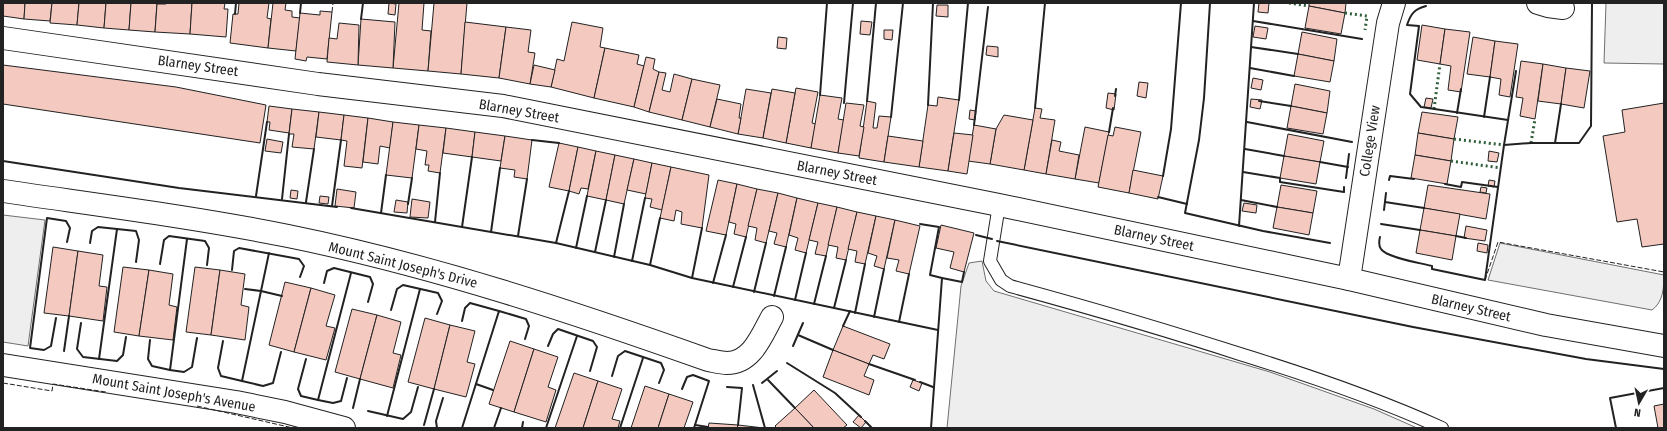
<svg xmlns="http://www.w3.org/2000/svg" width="1667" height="431" font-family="'Fira Sans Condensed',sans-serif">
<rect width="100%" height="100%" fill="#fff"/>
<g fill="#eee" stroke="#6f6f6f">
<path d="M1606,3H1664V64L1604,63Z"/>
<path d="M3,215L45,220L28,346L3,342Z"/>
<path d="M1500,243L1664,275C1664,288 1663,302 1652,310L1488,280Z"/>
<path d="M982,261L986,281L994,291L1270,372L1374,409L1417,428H947L961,286L969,263Z"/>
</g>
<g fill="#f3c9c0" stroke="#222">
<path d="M3,3H25L24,19L3,16Z"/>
<path d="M25,3H52L50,21L24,19Z"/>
<path d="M52,3H79L77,25L50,23Z"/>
<path d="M79,3H106L104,28L77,25Z"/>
<path d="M106,3H131L129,30L104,28Z"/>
<path d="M131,3H157L155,32L129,30Z"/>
<path d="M166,3H192L190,34L155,32L157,4H166Z"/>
<path d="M192,3H225L224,9H228L226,37L190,34Z"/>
<path d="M239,3H269L267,18L271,19L268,48L230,43L233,14H238Z"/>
<path d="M273,3H286L285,10L292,11V17L300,18L296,51L268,48Z"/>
<path d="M389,3L396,4L395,15L388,14Z"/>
<path d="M399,3H424L422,30L431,31L428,71L393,68Z"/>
<path d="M434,3H467L461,74L428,71Z"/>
<path d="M1259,3H1269L1268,13L1258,12Z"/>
<path d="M1309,3H1346L1345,13L1309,6Z"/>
<path d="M937,5H948V17L936,16Z"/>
<path d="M1309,6L1345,13L1341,34L1305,28Z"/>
<path d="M320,11L332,12L327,59L307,57L306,61L295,59L300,13L320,15Z"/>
<path d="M361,19L395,22L393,68L358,65Z"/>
<path d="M861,21L872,22L870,35L860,34Z"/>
<path d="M465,22L506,27L499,78L461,74Z"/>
<path d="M572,22L603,28L600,47L605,48L594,98L551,87L557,59L564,61Z"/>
<path d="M339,23L359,25L358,65L327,62L329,38L337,39Z"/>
<path d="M1422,25L1445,29L1440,64L1417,60Z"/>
<path d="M1255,26L1268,28L1266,39L1253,37Z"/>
<path d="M506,27L531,30L528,52L535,53L530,84L499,78Z"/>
<path d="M1445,29L1470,32L1461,92L1448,90L1451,66L1440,64Z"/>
<path d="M884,30H893L892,40L884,39Z"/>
<path d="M1302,32L1337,39L1334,61L1298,54Z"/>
<path d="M778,37L787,38L786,49L777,48Z"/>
<path d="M1473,37L1495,41L1490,77L1467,74Z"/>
<path d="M1495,41L1518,44L1510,97L1499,95L1501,79L1490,77Z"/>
<path d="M987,46L998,47V57L986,55Z"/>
<path d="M605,48L639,55L637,64L644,66L634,107L594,98Z"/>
<path d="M1298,54L1334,61L1330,82L1294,76Z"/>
<path d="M646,57L655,59L653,69L659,72L649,112L634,107Z"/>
<path d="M1521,61L1543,64L1535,119L1520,116L1523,98L1516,97Z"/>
<path d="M1543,64L1566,68L1561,104L1538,101Z"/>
<path d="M3,65L176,87L266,105L260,143L3,104Z"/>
<path d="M534,65L555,70L551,87L530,84Z"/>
<path d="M1566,68L1590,71L1584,108L1561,104Z"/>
<path d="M659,72L666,73L662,90L670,92L674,74L692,79L682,120L649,112Z"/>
<path d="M1253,78L1263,80L1261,90L1251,88Z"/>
<path d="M692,79L720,85L710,127L682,120Z"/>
<path d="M1139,82L1148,83L1146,98L1137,96Z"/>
<path d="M1295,84L1330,91L1327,113L1291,106Z"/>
<path d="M796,88L818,92L812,123L816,124L811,148L786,143Z"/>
<path d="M746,89L771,93L763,138L738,134Z"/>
<path d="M772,89L795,93L786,143L763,138Z"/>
<path d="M1108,93L1116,94L1114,110L1106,108Z"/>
<path d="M820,95L842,98L838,119L844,120L838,153L811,148Z"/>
<path d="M938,97L959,100L948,171L919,167L928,105L937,106Z"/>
<path d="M1426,98L1433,99L1431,108L1424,107Z"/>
<path d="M717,99L741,104L739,118H741L738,134L710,127Z"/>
<path d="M1251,99L1262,100L1260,109L1250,107Z"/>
<path d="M867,101L876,103L873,128H877L879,116L891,117L884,162L859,158Z"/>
<path d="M846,103L864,105L860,126L864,127L859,156L838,153Z"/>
<path d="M1664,103V244L1642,247L1637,219L1617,222L1603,136L1625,132L1622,110Z"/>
<path d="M269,106L292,109L289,133L269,130L270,122H267Z"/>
<path d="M1291,106L1327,113L1323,134L1287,128Z"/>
<path d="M1035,108L1042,109L1040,118L1055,120L1046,174L1024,170Z"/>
<path d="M292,109L319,112L314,149L292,147L294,134H289Z"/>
<path d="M970,110L976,111L975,120L969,119Z"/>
<path d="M319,112L344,115L341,140L316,137Z"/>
<path d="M1422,112L1458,117L1454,139L1418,133Z"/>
<path d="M344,115L368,118L362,168L344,166L347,141L341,140Z"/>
<path d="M1004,115L1033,120L1024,170L990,164L996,129Z"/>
<path d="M368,118L393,122L390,148L380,146L378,164L363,162Z"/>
<path d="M393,122L419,125L412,178L386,175Z"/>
<path d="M419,125L446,128L440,173L428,171L429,165H425L427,151L416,149Z"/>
<path d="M974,125L996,129L990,164L968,161Z"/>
<path d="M1085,127L1109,132L1099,183L1075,179Z"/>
<path d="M1115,127L1141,132L1129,193L1098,187L1108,135L1113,136Z"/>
<path d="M446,128L475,132L472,157L443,153Z"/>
<path d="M475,132L505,136L501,161L472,157Z"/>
<path d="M954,133L973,135L967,174L948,171Z"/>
<path d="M1418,133L1454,139L1451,161L1415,155Z"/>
<path d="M1288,134L1324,141L1320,162L1284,156Z"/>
<path d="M505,136L532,140L527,179L514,177L515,170L500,168Z"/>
<path d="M888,136L923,141L919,167L884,162Z"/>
<path d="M267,139L283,142L281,153L265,151Z"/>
<path d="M1052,140L1061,142L1059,151L1079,155L1075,179L1046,174Z"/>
<path d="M559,143L578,147L569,191L549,187Z"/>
<path d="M578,147L596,151L588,189L581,188L579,194L569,191Z"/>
<path d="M596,151L615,155L606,200L587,196Z"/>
<path d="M1489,151L1499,153L1497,162L1488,161Z"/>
<path d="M615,155L634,159L624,204L606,200Z"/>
<path d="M1415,155L1451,161L1447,184L1411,178Z"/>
<path d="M1284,156L1320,162L1316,184L1280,178Z"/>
<path d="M634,159L652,163L646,194L627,190Z"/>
<path d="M652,163L671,167L662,210L650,207L652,199L645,198Z"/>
<path d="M671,167L709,175L702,228L681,224L682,212L676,210L674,221L660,218Z"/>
<path d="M1133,170L1163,176L1158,199L1129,193Z"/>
<path d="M718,180L737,184L726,235L706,231Z"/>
<path d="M1489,180L1495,181L1494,187L1488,186Z"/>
<path d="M737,184L757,189L746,237L734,234L736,224L729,222Z"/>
<path d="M1281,185L1317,191L1313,213L1277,207Z"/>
<path d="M1428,185L1490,194L1486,219L1424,208Z"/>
<path d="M1481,187L1487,188L1486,193L1480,192Z"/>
<path d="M337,189L356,192L354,208L335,206Z"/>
<path d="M757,189L778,193L766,243L755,240L757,228L748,226Z"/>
<path d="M291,190L298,191L297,199L290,198Z"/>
<path d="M778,193L797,198L786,247L774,244L777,233L769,231Z"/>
<path d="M320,196L329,197L328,204L319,203Z"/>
<path d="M797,198L818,203L806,253L795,250L798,238L789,235Z"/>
<path d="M412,199L430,202L428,218L410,217Z"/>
<path d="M396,200L408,202L407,213L394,212Z"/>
<path d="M818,203L837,207L826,256L815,254L818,242L809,240Z"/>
<path d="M1244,203L1257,205L1256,213L1242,211Z"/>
<path d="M837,207L857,212L846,260L836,258L838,247L828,245Z"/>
<path d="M1277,207L1313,213L1309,235L1273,228Z"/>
<path d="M1424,208L1460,214L1456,236L1420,230Z"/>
<path d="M857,212L876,216L865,264L855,262L857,251L848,249Z"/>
<path d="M876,216L895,220L884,269L874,266L877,256L868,253Z"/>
<path d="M895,220L920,226L909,274L896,271L899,260L887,258Z"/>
<path d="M941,225L974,233L964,272L950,268L954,252L936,248Z"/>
<path d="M1466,226L1487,230L1485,241L1464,238Z"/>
<path d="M1420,230L1456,236L1452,260L1416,253Z"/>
<path d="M1478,243L1488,245L1487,253L1477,251Z"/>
<path d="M53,247L78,251L69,316L44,313Z"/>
<path d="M78,251L103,255L99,286L107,287L103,321L69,316Z"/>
<path d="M123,267L149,270L139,336L114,332Z"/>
<path d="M195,267L220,270L211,335L186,332Z"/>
<path d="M149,270L173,274L169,305L177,307L173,340L139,336Z"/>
<path d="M220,270L245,274L241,305L249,307L245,340L211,335Z"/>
<path d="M285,282L311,288L294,352L269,345Z"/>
<path d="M311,288L335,295L326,326L335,328L326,360L294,352Z"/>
<path d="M352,309L377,315L360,379L335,372Z"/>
<path d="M377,315L401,322L393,353L401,355L393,388L360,379Z"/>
<path d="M425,318L450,325L434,389L408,382Z"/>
<path d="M450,325L475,331L467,362L475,364L466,397L434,389Z"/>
<path d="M843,326L890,344L884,359L873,355L869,364L833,350Z"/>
<path d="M510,341L534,349L514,412L489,404Z"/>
<path d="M534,349L558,357L548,387L556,390L546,422L514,412Z"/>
<path d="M833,350L869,364L864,376L874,380L869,395L823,377Z"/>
<path d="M574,373L598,381L583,428H555Z"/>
<path d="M913,380L922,383L919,391L910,387Z"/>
<path d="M598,381L622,389L612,419L620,421L618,428H583Z"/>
<path d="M645,386L669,394L658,428H631Z"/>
<path d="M814,390L847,425L843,428H814L795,408Z"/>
<path d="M669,394L693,402L684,428H658Z"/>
<path d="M1664,404V428H1658L1654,406Z"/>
<path d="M795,408L814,428H777L775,426Z"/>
<path d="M859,415L866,422L861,428L853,422Z"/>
<path d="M709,423L738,425L737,428H708Z"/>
<path d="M738,425L764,428H737Z"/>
</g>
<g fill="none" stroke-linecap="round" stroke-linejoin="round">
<defs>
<path id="service" d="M999,205L990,261L1001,280L1010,286C1087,307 1163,329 1240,354C1308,375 1376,398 1442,428"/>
<g id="minor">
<path d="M1538,3L1548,6L1563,8"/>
<path d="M3,38L318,84L503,106L999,205L1349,279L1546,325L1664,346"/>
<path d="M3,191C98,205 194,217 288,236C431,265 570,311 708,360C714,361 721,363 727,363C752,363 762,335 772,317"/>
<path d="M1349,279L1388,23L1394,3"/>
<path d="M3,365L236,402L285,412L344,428"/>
</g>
</defs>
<use href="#service" stroke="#222" stroke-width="14"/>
<use href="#minor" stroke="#222" stroke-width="24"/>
<use href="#service" stroke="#fff" stroke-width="12"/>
<use href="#minor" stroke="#fff" stroke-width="22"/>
<g stroke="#2f5e38" stroke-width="3" stroke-dasharray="2 3" stroke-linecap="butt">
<path d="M1289,3L1309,6"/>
<path d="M1345,13L1367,16L1365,30"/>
<path d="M1434,109L1440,64"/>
<path d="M1454,139L1504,145"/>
<path d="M1531,143L1535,119"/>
<path d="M1451,161L1501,168"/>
</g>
<g stroke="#222" stroke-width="1" stroke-dasharray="5 2" stroke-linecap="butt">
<path d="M332,12L333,3"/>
<path d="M1485,280L1498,242L1664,272"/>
<path d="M3,383L52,391L53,384L106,392"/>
<path d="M197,406L293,428"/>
</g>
<g stroke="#222" stroke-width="2">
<path d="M1210,3L1204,98L1199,140L1185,213L1263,231L1330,243"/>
<path d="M1426,6C1415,9 1411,13 1407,25L1419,26L1410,94L1421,107L1508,120"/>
<path d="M300,13L301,3"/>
<path d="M235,14L236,3"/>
<path d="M361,19L363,3"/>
<path d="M1253,21L1362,39"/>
<path d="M1251,47L1298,54"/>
<path d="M1250,68L1294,76"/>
<path d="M820,95L827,3"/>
<path d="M1115,96L1116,89"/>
<path d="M959,100L968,3"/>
<path d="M867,101L876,3"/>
<path d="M1259,101L1291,106"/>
<path d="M844,103L853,3"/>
<path d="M928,105L933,3"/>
<path d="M1035,108L1045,3"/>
<path d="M1457,113L1461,89"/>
<path d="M891,117L903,3"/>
<path d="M1484,117L1490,77"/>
<path d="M1247,122L1352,142"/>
<path d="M974,125L988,7"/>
<path d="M1109,132L1113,108"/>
<path d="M532,140L559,143"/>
<path d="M1555,143L1561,104"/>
<path d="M1504,145L1516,71"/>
<path d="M1245,149L1284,156"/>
<path d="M3,161L179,188L337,207"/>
<path d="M1320,162L1348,167"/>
<path d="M1243,172L1280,178V182L1344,192V187"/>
<path d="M1163,176L1171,129L1181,3"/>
<path d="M1346,178L1349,154"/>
<path d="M1389,180L1390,176L1414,179"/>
<path d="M1445,184L1461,187L1462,182L1498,187"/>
<path d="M256,196L267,122"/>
<path d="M1158,197L1187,204"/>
<path d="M282,199L289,134"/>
<path d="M1241,200L1277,207"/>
<path d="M306,202L314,149"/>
<path d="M1385,202L1424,208"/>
<path d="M408,204L412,178"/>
<path d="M332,206L341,140"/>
<path d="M351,208L556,243L650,265L692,278L938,330"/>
<path d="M1384,210L1386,193"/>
<path d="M381,213L386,175"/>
<path d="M435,222L440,173"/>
<path d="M920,224L939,227L930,275L942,278L931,428"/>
<path d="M1381,224L1420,230"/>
<path d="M1239,226L1254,3"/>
<path d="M462,227L472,157"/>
<path d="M491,232L500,168"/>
<path d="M976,235L992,239"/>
<path d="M518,236L527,179"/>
<path d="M1456,236L1466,238"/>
<path d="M1380,237C1379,241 1378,245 1381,249C1387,258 1421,263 1432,266V269L1485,280L1504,145L1531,143H1579L1591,126L1592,3"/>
<path d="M187,239L170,370L184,372L192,367L197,338"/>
<path d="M997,241L1413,327L1586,359L1664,369"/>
<path d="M90,243L92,231L98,227L136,231L139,240L136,262"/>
<path d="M556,243L569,191"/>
<path d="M576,248L587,196"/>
<path d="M595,252L606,200"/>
<path d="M269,253L242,381L263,386L273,383L281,352"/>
<path d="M614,257L624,204"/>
<path d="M632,261L645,198"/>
<path d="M160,264L164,240L169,236L205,241L209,248L207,265"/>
<path d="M650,265L660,218"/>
<path d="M232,270L234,251L239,248L299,259L304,266L300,277"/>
<path d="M692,278L702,228"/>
<path d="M942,278L962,282L964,272"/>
<path d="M324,283L327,271L334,268L370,277L373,284L368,302"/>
<path d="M713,283L726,235"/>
<path d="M733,287L746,237"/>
<path d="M245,289L261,291L282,296"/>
<path d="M754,292L766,243"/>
<path d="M774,296L786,247"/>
<path d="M795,300L806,253"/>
<path d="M814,304L826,256"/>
<path d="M834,308L846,260"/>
<path d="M391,310L397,289L403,285L438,293L442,301L437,314"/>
<path d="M855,313L865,264"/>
<path d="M874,317L884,269"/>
<path d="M56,318L51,346L44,350L30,348L47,218L66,221L70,228L67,242"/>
<path d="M462,321L465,308L470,303L499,311"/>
<path d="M899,322L909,274"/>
<path d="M81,323L77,349L83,357L117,361L123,355L126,337"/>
<path d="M843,326L850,311"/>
<path d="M798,335L833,350"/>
<path d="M150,340L148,359L152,366L170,370"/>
<path d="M223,341L218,368L221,376L242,381"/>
<path d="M548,346L553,334L558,329L593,341L597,347L590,371"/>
<path d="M793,346L803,323"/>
<path d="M64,351L69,316"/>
<path d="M99,359L117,229"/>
<path d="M306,359L298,389L301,396L318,400"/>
<path d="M787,363L835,393L861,417"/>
<path d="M869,364L915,380"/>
<path d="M612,376L618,356L625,351L661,363L664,370L659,383"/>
<path d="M347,378L341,401L333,403L318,400L351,273"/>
<path d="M768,380L795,408"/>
<path d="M920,382L933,387"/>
<path d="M762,383L777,371"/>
<path d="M476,384L493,390"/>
<path d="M753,385L765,428"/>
<path d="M727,387L742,388L738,425"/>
<path d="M682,389L687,377L693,375L709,381L694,428"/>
<path d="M353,408L360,379"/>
<path d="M368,411L403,419L411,412L418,387"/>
<path d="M387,416L420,289"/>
<path d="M865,421L872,428"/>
<path d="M424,425L434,389"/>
<path d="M695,425L708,427"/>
<path d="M437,428L436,421L443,398"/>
<path d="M462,428L499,311L526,319L529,326L525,339"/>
<path d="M494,428L501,408"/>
<path d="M522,428L523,422"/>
<path d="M546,428L577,336"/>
<path d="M620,428L643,358"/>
<path d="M1616,428L1610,398L1664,388"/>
</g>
</g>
<g text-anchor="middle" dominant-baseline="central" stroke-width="3" stroke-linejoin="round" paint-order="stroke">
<g font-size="14" fill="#222" stroke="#fff">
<text transform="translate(198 66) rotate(8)">Blarney Street</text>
<text transform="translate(519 111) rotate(10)">Blarney Street</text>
<text transform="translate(1370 141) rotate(-81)">College View</text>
<text transform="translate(837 173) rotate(11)">Blarney Street</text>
<text transform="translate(1154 238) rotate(12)">Blarney Street</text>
<text transform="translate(403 265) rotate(14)">Mount Saint Joseph's Drive</text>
<text transform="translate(1471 308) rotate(13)">Blarney Street</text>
<text transform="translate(174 393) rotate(10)">Mount Saint Joseph's Avenue</text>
</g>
</g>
<rect width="1667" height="431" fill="none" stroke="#222222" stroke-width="8"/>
<g transform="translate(1639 403) rotate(189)" stroke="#ffffff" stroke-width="3" paint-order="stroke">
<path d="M0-3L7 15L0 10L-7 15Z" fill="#222222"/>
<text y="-6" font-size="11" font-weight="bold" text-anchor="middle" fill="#222222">N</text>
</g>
</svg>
